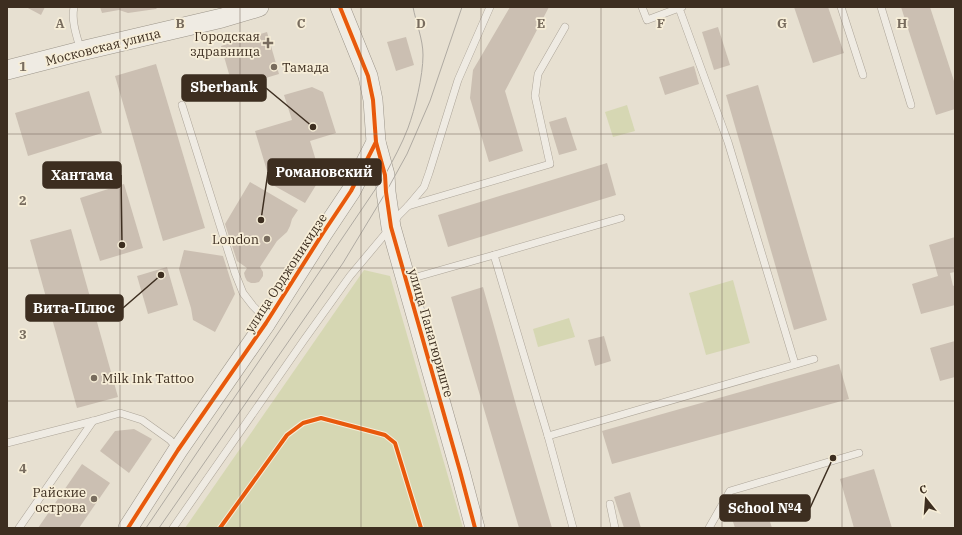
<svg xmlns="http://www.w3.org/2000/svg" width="962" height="535" font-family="'IBM Plex Serif',serif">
<rect width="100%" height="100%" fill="#e7e0d1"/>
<g fill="#d6d7b3">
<path d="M627,105L635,131L613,137L605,112Z"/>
<path d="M364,270L390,276L463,528H185Z"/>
<path d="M733,280L750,343L706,355L689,293Z"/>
<path d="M569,318L575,337L538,347L533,329Z"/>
</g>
<g fill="#cbbfb2">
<path d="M26,7H45L41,15Z"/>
<path d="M100,7H158L156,9L128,13L119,10L102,13Z"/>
<path d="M510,7H549L505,91L523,151L489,162L470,98L473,70Z"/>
<path d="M794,7H828L844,53L813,63Z"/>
<path d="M901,7H930L955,84V109L936,115Z"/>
<path d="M718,27L730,65L714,70L702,32Z"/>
<path d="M267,32L279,74L233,88L221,46Z"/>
<path d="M406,37L414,65L396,71L387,42Z"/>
<path d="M156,64L205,228L163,241L115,76Z"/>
<path d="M694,66L699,84L665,95L659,77Z"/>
<path d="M758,85L827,320L794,330L726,95Z"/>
<path d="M312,87L323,92L336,133L310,141L321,177L305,203L271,184L255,131L292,120L284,95Z"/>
<path d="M89,91L102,133L28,156L15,113Z"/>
<path d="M566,117L577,150L559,155L549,122Z"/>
<path d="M607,163L616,195L448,247L438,215Z"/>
<path d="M250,182L298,210L292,219L290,226L287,232L277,241L260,267L263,272V276L259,282L255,283H251L247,281L245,277L244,273L247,268L237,261L225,224Z"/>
<path d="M124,184L143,248L100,261L80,198Z"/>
<path d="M71,229L118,397L77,408L30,240Z"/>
<path d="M955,237V272L950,273L953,286L955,285V305L921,314L912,284L938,276L929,245Z"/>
<path d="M184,250L223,256L235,294L215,332L193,320L191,308L179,269Z"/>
<path d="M167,267L178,305L148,314L137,276Z"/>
<path d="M483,287L518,412L552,528H519L451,297Z"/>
<path d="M604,336L611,361L595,366L588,340Z"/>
<path d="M955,341V377L940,381L930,348Z"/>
<path d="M839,364L849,399L612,464L602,431Z"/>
<path d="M134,429L152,439L129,473L100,451L115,431Z"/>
<path d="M82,464L110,483L79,528H38Z"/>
<path d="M874,469L892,528H854L840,479Z"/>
<path d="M630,492L641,528H624L614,497Z"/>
<path d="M762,496L772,528H735L728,506Z"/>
</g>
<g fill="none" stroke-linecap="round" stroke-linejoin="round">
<defs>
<g id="lane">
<path d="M74,7C71,21 77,37 81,51"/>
<path d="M642,7L647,20L679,8"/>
<path d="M682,7L679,8L728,142L795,364"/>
<path d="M841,7L863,75"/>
<path d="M881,7L911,105"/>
<path d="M182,105L235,273L243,293L253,306L259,312L265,321"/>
<path d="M408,206L424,187L429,173L458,80L490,7"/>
<path d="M494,255L548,436L573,528"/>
<path d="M406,280L494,255L621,218"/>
<path d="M548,436L814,359"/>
<path d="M7,443L93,421L120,413L142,420L170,440L177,448"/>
<path d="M610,504L615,528"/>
<path d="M19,528L93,421"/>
<path d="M173,528L304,340L350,276L391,227L398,216L408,206L550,164L535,96L538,74L565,27"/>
<path d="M709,528L730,491L859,453"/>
</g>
<g id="secondary">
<path d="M7,70L81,51L222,18L259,7"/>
<path d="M376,142L385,175L386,192L391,227L460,471L475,528"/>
<path d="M128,528L178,450L266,323L323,233L351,191L376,142L373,100L368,76L340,7"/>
</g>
</defs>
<use href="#lane" stroke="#ada599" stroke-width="8"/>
<use href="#secondary" stroke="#9c958a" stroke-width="20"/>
<use href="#lane" stroke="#efebe3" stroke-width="7"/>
<use href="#secondary" stroke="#efebe3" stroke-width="19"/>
<g stroke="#afaaa2" stroke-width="1">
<path d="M146,528L385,175C393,160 402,144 408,128C415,109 423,76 423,55C423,39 416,23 413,7"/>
<path d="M159,528L343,263L386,192L407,154L430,101L462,7"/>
</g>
<defs>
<g id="cycleway">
<path d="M376,142L385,175L386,192L391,227L460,471L475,528"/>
<path d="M128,528L178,450L266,323L323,233L351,191L376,142L373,100L368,76L340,7"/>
<path d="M220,528L287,435L303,423L321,418L385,435L395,443L421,528"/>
</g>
</defs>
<use href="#cycleway" stroke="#f7eed8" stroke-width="6"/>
<use href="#cycleway" stroke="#e8590c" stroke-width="4"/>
</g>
<path fill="none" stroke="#786c5e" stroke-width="1" stroke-opacity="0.55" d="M120,7V528M240,7V528M361,7V528M481,7V528M601,7V528M722,7V528M842,7V528M7,134H955M7,268H955M7,401H955"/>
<g fill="#786c5e" stroke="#f7eed8" stroke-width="1.5">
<path d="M266 37h4v4h4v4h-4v4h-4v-4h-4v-4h4z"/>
<circle cx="274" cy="67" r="4"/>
<circle cx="267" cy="239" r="4"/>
<circle cx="94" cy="378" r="4"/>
<circle cx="94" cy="499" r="4"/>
</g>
<g text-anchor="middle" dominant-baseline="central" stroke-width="3.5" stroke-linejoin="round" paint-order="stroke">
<g font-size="13" fill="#3d2e20" stroke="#f7eed8" text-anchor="end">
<text x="260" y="36">Городская<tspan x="260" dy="15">здравница</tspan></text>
<text x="282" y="67" text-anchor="start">Тамада</text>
<text x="259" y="239">London</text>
<text x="102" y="378" text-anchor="start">Milk Ink Tattoo</text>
<text x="86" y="492">Райские<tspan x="86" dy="15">острова</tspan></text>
</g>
<g font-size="13" fill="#3d2e20" stroke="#f7eed8">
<text transform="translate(103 47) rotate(-14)">Московская улица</text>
<text transform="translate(286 273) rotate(-57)">улица Орджоникидзе</text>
<text transform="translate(431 333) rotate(74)">улица Панагюриште</text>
</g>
</g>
<g font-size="13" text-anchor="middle" font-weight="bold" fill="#786c5e" stroke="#f7eed8" stroke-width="3.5" stroke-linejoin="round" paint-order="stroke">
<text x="60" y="28">A</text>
<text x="180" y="28">B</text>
<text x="301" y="28">C</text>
<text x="421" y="28">D</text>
<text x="541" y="28">E</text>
<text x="661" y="28">F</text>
<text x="782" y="28">G</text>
<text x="902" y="28">H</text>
<text x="23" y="71">1</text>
<text x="23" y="205">2</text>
<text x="23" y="339">3</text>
<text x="23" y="473">4</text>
</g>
<path fill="none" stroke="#3d2e20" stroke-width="1.5" d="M313 127L266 88M261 220L268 172M122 245L121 175M161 275L123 308M833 458L810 508"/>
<g fill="#3d2e20" stroke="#f7eed8" stroke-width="1.5">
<circle cx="313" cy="127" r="4"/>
<circle cx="261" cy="220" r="4"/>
<circle cx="122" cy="245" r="4"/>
<circle cx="161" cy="275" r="4"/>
<circle cx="833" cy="458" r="4"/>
</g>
<g fill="#3d2e20" stroke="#3d2e20" stroke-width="1.5">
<rect x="182" y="75" width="84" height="26" rx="4"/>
<rect x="268" y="159" width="113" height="26" rx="4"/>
<rect x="43" y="162" width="78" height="26" rx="4"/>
<rect x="26" y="295" width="97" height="26" rx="4"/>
<rect x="720" y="495" width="90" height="26" rx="4"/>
</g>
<g font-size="14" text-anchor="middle" font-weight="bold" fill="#fff">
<text x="224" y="92">Sberbank</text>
<text x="324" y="177">Романовский</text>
<text x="82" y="180">Хантама</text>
<text x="74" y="313">Вита-Плюс</text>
<text x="765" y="513">School №4</text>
</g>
<rect width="962" height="535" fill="none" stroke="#3d2e20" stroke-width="16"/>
<g transform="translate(926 499) rotate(343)" stroke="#f7eed8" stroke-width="3" paint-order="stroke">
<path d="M0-3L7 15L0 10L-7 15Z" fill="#3d2e20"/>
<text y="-6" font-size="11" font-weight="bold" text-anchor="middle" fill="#3d2e20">С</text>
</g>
</svg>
